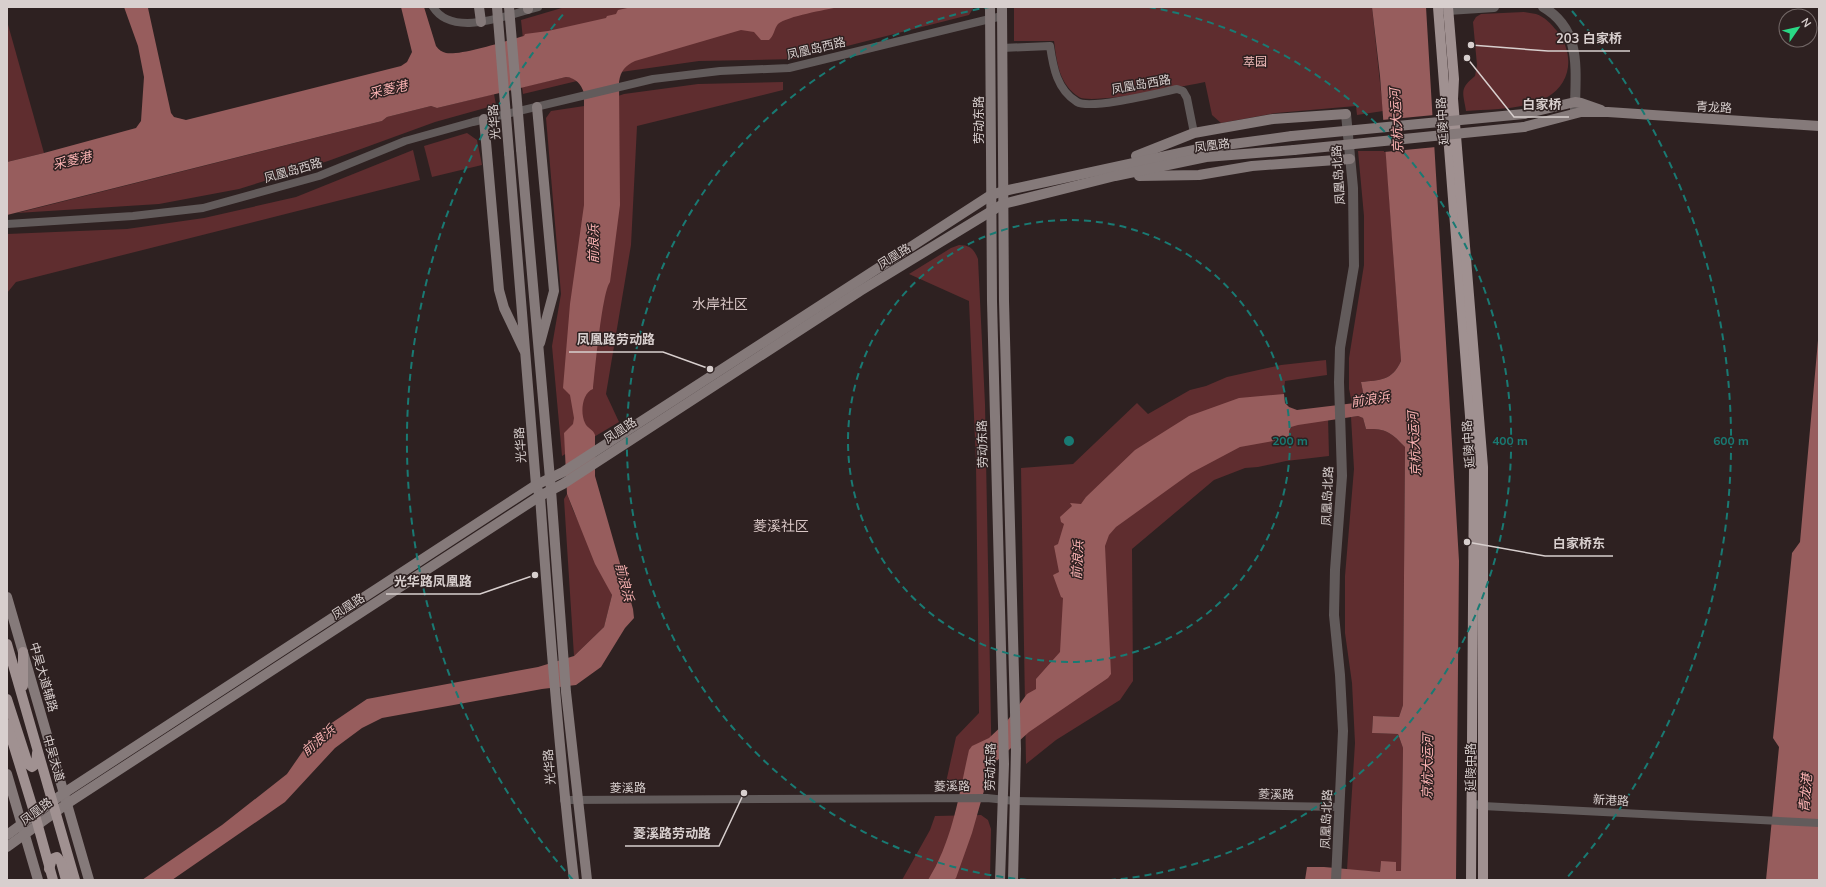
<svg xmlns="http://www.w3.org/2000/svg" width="1826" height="887" font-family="Mulish,'Noto Sans SC',sans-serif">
<rect width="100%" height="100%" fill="#2e2121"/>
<g fill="#5f2d2f">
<path d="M565,7H684L524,49L521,20Z"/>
<path d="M812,7H974L969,15L796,59L699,61L621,72L617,61Z"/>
<path d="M1014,7H1372L1383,111L1357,115L1356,106L1276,113L1221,123L1212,115L1205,82C1185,86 1091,105 1079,97C1059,84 1057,63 1054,41H1014Z"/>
<path d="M1524,12C1528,13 1532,13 1536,14C1545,17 1551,24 1557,31C1574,53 1573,83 1546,98C1522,110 1492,109 1466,111C1463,92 1459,89 1475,76L1477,65L1473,22L1476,17L1481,14Z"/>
<path d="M7,21L44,153L7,162Z"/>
<path d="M566,77L572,78L577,81L523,94L522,87Z"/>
<path d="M783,82V90L637,126L631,245L606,394L619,422L562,456L552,346L561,294L546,118L551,111L591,105L624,94L698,84Z"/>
<path d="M494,94L496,105L435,122L328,161L239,189L159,204L17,213L382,121L387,117L431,106L437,108Z"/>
<path d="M467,133L477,140L482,165L432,177L424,146Z"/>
<path d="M413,150L420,180L16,282L7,293V234L127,229L204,218L296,197Z"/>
<path d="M1358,151H1386L1401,361C1392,381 1380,380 1361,382L1363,392L1361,399L1352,403L1349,389V358L1364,265V216Z"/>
<path d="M959,245C970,245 974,249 978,259L985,404L992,779L990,784L982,788L945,787L956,737L979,713L976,462L969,301L909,274L951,248Z"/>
<path d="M1326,360L1327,375L1285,381L1282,410L1328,417L1329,456L1286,461L1258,467L1245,468L1214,480L1132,549L1133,681L1120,700L1056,740L1026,764L1021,468L1073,464L1137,403L1148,414L1190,390L1206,386L1227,377L1281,365Z"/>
<path d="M1358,416L1363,418L1366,429C1386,428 1392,433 1405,447L1403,705L1399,717L1373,716L1372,733L1398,734L1403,748L1401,872H1396L1381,861L1380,872L1347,870L1355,743L1352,683L1345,633V576L1354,469L1351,417Z"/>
<path d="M567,494L573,510L612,595L604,627L574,656L564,499Z"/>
<path d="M981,815L988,820L991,829L990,880H902L930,830L935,816Z"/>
</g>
<g fill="#975d5d">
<path d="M124,7L148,8L171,113L174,117L186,120L401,66L407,62L412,52L401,7H424L436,46C439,50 442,52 446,53C460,56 508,40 524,36L525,34L548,31L606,18L607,16L616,14L618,10L632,7H839C825,10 788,16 778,24C774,29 774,36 769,40H761L754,32L741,30L635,61C625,66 621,70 619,82L620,205L610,282C602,292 595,371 593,389C582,393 580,413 585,423C587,428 593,429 595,435V476L633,609L634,618L625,628L601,667L576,685L542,689L382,718L362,728L335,748L285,802L172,880H142L222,825L287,774L314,735L367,699L538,667L574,656L604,627L612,595L595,564L567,494L564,433L573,424L574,418L570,395L563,388L570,304L584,205V93C581,84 576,78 566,77L437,108L431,106L387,117L382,121L7,215V162L44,153L136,128L141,121L144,77L138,46Z"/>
<path d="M1372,7H1426L1459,561L1456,880H1305L1307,867H1324L1380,872L1381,861L1396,862V871H1401L1403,748L1398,734L1372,733L1373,716L1399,717L1403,705L1405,447C1392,433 1386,428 1366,429L1363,418L1358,416L1298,425L1291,427L1289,431L1290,438L1240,447L1191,473L1116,527L1109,535L1105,546L1111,674L1108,678L1029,732L991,766L972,833L956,878L954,880H928C953,840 959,794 969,750L972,746L989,738L1007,721L1027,694L1036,689V679L1060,652L1063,598L1061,597L1053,575L1059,572L1054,546L1058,544L1064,524L1061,522L1060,517L1072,506L1070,503L1081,504L1086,497L1135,450L1189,416L1239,398L1284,394L1285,403L1289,407L1297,410L1355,403L1361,399L1363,392L1361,382C1380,380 1392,381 1401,361L1380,76Z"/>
<path d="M1819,329V880H1766L1779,747L1773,738L1792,553L1800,542Z"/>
</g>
<path fill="#2e2121" d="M1434,115L1436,147L1384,152L1382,120Z"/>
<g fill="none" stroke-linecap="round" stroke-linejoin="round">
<g stroke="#625b5b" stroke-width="8">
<path d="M433,7C453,39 510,14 538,7"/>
<path d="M1002,48L1050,46C1053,67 1057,90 1077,102C1091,110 1158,93 1177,89L1183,91L1187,98L1194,133"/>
<path d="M7,224L133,216L203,208L319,176L405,141L473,122L653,79L720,71L789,68L1002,16"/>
<path d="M564,800L987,798L1015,801L1340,807"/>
<path d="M1471,803L1483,806L1819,823"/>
</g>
<g stroke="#625b5b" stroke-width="10">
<path d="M1543,7C1583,30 1575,72 1575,111"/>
<path d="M1440,9L1448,10L1494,7"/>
<path d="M1336,880L1343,731L1340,675L1334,615L1335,570L1342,476L1339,382L1340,348L1354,266L1353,188L1346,114"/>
</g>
<g stroke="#857a7a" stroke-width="10">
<path d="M479,7L481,22"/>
<path d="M528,7V9"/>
<path d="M990,7L992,301L1004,764L1000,880"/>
<path d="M1002,7L1004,301L1016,749L1013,880"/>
<path d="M537,107L554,291L540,343"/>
<path d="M1524,114L1575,102L1581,103L1601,110"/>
<path d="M484,119L499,290L504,308L524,350"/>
<path d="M1524,127L1581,112H1608L1819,126"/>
<path d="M521,149L551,490L566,692L587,880"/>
<path d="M509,153L536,485L540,496C549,624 559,752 574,880"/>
<path d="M1136,156L1194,133L1273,119L1346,114"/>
<path d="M1139,176L1199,175L1252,166L1350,159"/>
<path d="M7,597L89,880"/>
<path d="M7,774L38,880"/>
<path d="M7,835L64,793L536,485L563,472L991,195L1004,191L1203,148L1292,136"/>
<path d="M7,847L68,803L540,496L563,484L860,291L1003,204L1115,176L1206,157L1294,150"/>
</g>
<g stroke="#a09191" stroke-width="10">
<path d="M1438,7L1474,467L1471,880"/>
<path d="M1448,7L1454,79L1453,99L1483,467V880"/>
<path d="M7,644L75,880"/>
<path d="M23,686V652"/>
<path d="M7,699L28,764L32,767L36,764L37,753"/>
<path d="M7,724L35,815L53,880"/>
<path d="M49,869L52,859L57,857L61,862L66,880"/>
</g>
<g stroke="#857a7a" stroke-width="10">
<path d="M497,7L509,153"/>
<path d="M509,7L521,149"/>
<path d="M1292,136L1524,114"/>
<path d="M1294,150L1524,127"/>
</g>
</g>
<g fill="none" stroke="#197a73" stroke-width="2" stroke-dasharray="7 5">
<circle cx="1069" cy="441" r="221"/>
<path d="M1027 880A441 441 0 0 1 989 7M1149 7A441 441 0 0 1 1111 880"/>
<path d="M573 880A662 662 0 0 1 566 11M1572 11A662 662 0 0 1 1565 880"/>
</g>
<g text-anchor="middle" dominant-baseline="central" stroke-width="3" stroke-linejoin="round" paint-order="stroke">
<g font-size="12" fill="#d8cfce" stroke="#2e2121">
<text transform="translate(816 48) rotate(-13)">凤凰岛西路</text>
<text transform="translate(1141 84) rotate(-10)">凤凰岛西路</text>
<text transform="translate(1714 107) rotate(3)">青龙路</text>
<text transform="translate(978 120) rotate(-90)">劳动东路</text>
<text transform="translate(1442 121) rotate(-94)">延陵中路</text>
<text transform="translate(494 122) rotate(-95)">光华路</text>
<text transform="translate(1212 145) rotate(-7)">凤凰路</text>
<text transform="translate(293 170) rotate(-16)">凤凰岛西路</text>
<text transform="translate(1338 175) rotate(-94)">凤凰岛北路</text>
<text transform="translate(894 256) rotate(-32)">凤凰路</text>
<text transform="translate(620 430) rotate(-33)">凤凰路</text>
<text transform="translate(982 444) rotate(-91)">劳动东路</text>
<text transform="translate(1468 444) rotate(-94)">延陵中路</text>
<text transform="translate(520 445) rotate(-94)">光华路</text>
<text transform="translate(1327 496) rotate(-88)">凤凰岛北路</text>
<text transform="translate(348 606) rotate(-33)">凤凰路</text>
<text transform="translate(44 677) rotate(74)">中吴大道辅路</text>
<text transform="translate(54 758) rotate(74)">中吴大道</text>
<text transform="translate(549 767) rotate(-95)">光华路</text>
<text transform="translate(990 767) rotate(-89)">劳动东路</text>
<text transform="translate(1470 767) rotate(-90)">延陵中路</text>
<text transform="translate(952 786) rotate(-1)">菱溪路</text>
<text x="628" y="787">菱溪路</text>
<text transform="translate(1276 794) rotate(1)">菱溪路</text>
<text transform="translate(1611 800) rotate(3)">新港路</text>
<text transform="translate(36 811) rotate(-37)">凤凰路</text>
<text transform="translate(1326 819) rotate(-88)">凤凰岛北路</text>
</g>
<g font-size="12" fill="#f6bfbe" stroke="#2e2121">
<text x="1255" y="61">萃园</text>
</g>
<g font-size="13" font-style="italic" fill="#fcb3b3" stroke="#2e2121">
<text transform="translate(388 89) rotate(-13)">采菱港</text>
<text transform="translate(1396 121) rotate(-93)">京杭大运河</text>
<text transform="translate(72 160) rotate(-13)">采菱港</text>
<text transform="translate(593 244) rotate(-90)">前浪浜</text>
<text transform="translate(1370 399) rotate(-8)">前浪浜</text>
<text transform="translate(1414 444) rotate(-93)">京杭大运河</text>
<text transform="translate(1077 560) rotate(-87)">前浪浜</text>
<text transform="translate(625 582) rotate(76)">前浪浜</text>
<text transform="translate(318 740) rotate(-41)">前浪浜</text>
<text transform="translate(1427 767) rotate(-89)">京杭大运河</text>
<text transform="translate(1805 793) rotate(-85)">青龙港</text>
</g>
<g font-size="14" fill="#dac8c7" stroke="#2e2121">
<text x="720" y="304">水岸社区</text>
<text x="781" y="526">菱溪社区</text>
</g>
</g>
<circle cx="1069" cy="441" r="6" fill="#197a73" stroke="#2e2121" stroke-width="2"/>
<g font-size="12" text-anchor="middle" font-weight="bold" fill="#197a73" stroke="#2e2121" stroke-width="3" stroke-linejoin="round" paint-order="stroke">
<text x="1290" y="445">200 m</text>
<text x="1510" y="445">400 m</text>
<text x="1731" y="445">600 m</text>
</g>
<path fill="none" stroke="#d8cfce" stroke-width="1.5" d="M1471 45L1548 51H1630M1467 58L1514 117H1569M710 369L663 352H569M1467 542L1545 556H1613M535 575L480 594H386M744 793L719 846H625"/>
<g fill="#d8cfce" stroke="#2e2121" stroke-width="1.5">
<circle cx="1471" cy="45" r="4"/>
<circle cx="1467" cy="58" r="4"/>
<circle cx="710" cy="369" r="4"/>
<circle cx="1467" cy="542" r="4"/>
<circle cx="535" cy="575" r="4"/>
<circle cx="744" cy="793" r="4"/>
</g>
<g font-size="13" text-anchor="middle" font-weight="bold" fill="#d8cfce" stroke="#2e2121" stroke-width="3" stroke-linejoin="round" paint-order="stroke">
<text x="1589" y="43">203 白家桥</text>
<text x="1542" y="109">白家桥</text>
<text x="616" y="344">凤凰路劳动路</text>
<text x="1579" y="548">白家桥东</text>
<text x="433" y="586">光华路凤凰路</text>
<text x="672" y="838">菱溪路劳动路</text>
</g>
<rect width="1826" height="887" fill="none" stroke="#d8cfce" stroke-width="16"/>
<g transform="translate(1798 28) rotate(56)"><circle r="19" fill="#2e2121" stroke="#726766"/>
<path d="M0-3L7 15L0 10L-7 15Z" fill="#2ad885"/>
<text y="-6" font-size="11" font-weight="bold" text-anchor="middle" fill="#d8cfce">N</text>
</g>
</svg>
